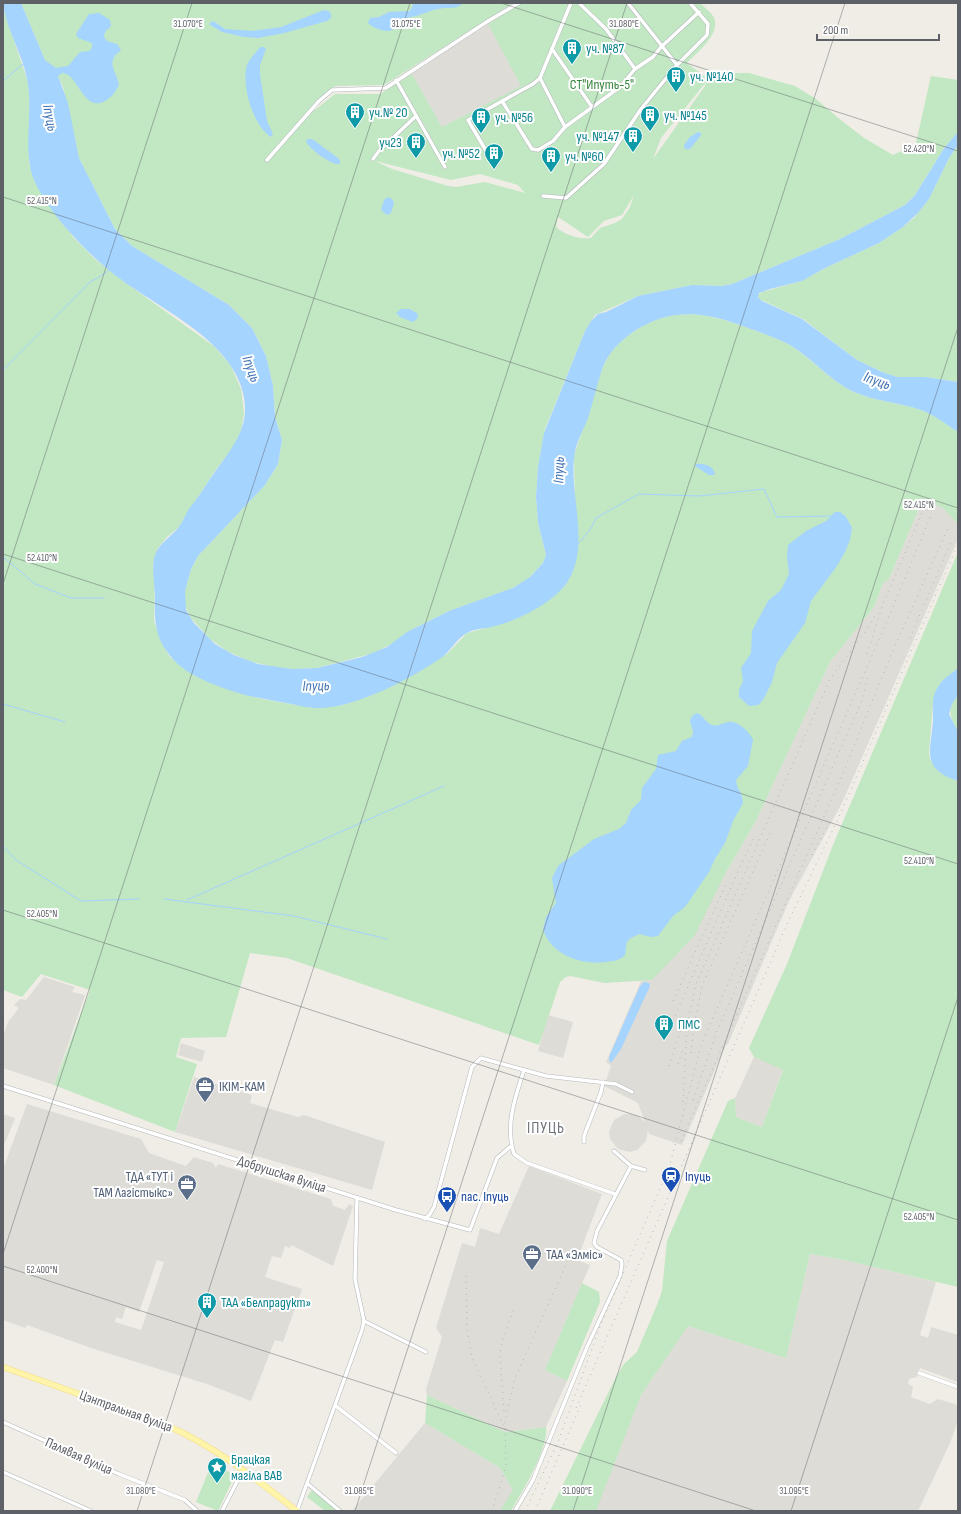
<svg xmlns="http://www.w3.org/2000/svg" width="961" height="1514" font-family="'Sofia Sans Condensed',sans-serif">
<rect width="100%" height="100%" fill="#efede5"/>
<g fill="#dedcd7" fill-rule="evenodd">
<path d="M488,24L522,86L442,127L412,74Z"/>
<path d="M923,499L943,508L958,524V539L842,803L789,901L728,1044L726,1045L682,1145L649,1134L648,1130L646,1141L637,1150L630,1152L618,1149L610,1139L609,1132L614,1120L625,1114H631L638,1116L645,1122L638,1103L604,1086L611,1066L606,1062L641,981L652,980L725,874L756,821L830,662L874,607L883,583L889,579Z"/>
<path d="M44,977L75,987L72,992L85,995L54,1085L3,1068V1036L8,1022L19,1008L14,1005L20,999L26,1000Z"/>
<path d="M548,1015L573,1022L563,1058L538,1051Z"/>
<path d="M181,1043L205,1051L202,1062L178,1055Z"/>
<path d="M754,1057L783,1069L762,1127L736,1117L735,1098Z"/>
<path d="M194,1077L252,1095L250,1103L298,1117L304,1115L385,1142L372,1190L175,1132Z"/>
<path d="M27,1104L141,1139L149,1153L186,1166L194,1157L213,1163L216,1168L218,1164L331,1199L333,1206L345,1210L349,1204L353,1206L333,1266L291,1245L290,1248L285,1246L281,1258L272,1256L265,1277L302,1289L283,1342L275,1340L251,1401L207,1384L91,1348L27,1325L25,1328L3,1320V1169ZM157,1260L164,1262L141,1330L115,1322L116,1317L122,1319L126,1307L139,1312Z"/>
<path d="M3,1114L15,1118L3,1148Z"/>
<path d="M529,1166L602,1194L577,1260L590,1265L545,1370L567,1381L546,1427L505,1432L427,1395L426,1389L442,1337L436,1328L462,1243L475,1247L480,1228L499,1234Z"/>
<path d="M810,1254L840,1259L936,1282L920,1335L928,1338L931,1327L958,1335V1382L920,1368L917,1377L909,1379L908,1384L913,1387L911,1397L930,1404L938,1399L958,1405V1421L950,1443L918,1511H595L641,1395L688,1326L786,1358Z"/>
<path d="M425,1423L500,1468L514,1490L500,1511H352Z"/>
</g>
<g fill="#c1e7c3" fill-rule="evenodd">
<path d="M21,3H513L384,85L335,86L314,104L315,110L335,94H380L412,74L442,127L521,86L488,24L521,3H699C704,7 710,11 713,16C723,33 697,52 687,63L708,79L730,73H749L795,86L816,99L837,117L864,138L893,155L910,147H915L931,76L958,80V132L945,147L915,195L905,205L840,239L732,284L722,286L692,285L638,296L595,315L585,331L545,429L538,467L536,497L538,523L546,555L543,563L527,580L509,590L449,611L411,630L393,643L374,653L317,668L292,669L274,667L249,661L227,651L210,639L191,618L185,606V591L191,569L198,556L265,485L278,464L282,440L275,417L273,386L266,356L252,328L229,305L132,246L115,229L79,158L63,87L57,74L45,60ZM706,82L705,86L653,159L661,138ZM375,161L451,180L480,174L518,185L525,193L485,182L456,187L448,186L392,169ZM634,195L630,207L622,219L615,223L600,228L591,238C581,240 561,234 556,226L558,217L588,237L604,221L622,215Z"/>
<path d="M3,8L28,82L30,109L29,163L35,182L40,191L74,238L95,259L119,278L215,347L231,366L241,389L244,413L241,431L236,444L214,472L179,527L167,537L158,548L153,563L155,579L154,621L162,644L170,657L194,675L239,693L262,699L314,708L343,705L370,696L423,669L448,653L467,633L505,623L541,605L562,589L573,571L576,556L574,456L602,369C608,353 619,342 633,332C673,305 708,313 751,329C764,334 778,338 790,345C812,359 830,381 854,392C875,401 900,403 921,410C934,415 946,424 958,432V524L943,508L923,499L889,579L883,583L874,607L830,662L756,821L725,874L695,935L652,980L605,983L570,976L566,977L560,982L539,1045L287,958L250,953L226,1037L181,1038L176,1057L197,1064L175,1132L54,1085L90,990L41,974L22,997L3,990Z"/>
<path d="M958,145V382L925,377H897L882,372L857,360L803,319L759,299L758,295L762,292L802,281L823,269L879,243L903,227L914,218L929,199L949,158Z"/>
<path d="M958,552V668L941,682L936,691L933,702L929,752C930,769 944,776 958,781V1287L840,1259L810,1254L786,1358L688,1326L641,1395L596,1511H550L617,1375L624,1364L637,1352L657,1305L662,1291L667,1241L728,1101L735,1098L736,1117L762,1127L783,1070L754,1057L749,1048L787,964L833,845Z"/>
<path d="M958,695V732C950,718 946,708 958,695Z"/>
<path d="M582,1283L599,1292L600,1302L567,1381L545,1370Z"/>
<path d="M427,1395L505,1432L546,1427C549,1448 522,1492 511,1511H500L513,1490L500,1468L425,1423Z"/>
<path d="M212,1463L235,1475L218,1511L196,1502Z"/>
<path d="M312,1490L339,1511H325L307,1497Z"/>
</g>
<g fill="#a5d4ff">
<path d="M3,3H21L45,60L56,68L68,66L80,52L89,51L92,48V43L78,38L76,34L89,14L99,13L110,20L111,26L105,32L104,37L107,41L117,44L121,50C119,53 116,53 114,57C109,68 118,75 119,85C116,91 111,98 105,101C83,113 79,74 62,73L58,76L68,103L79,158L115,229L132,246L229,305L252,328L266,356L273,386L275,417L282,440L278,464L265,485L198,556L191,569L185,591L186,610L194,623L215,644L234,655L258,664L292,669L317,668L362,657L387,647L407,632L449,611L513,588L530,577L543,563L546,555L538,523L536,497L538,467L544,433L585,331L591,321L598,314L606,312L638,296L692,285L722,286L732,284L840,239L905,205L915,195L945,147L958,132V145L949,158L929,199L918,213L903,227L879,243L823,269L802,281L770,289L759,293L758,297L762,301L802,319L857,360L882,372L897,377H925L958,382V432C946,424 934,415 921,410C900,403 875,401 854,392C830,381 813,359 790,345C777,338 762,333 748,328C707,312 672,306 633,332C619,342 608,353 602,369C597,385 593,402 588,418C583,431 575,444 574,459C570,498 590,545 568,581C555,602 519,620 495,626C486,629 475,628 467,633C456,639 451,651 441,658C410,679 359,706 322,708C309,709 298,705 286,703C267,699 248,697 229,690C207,682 182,673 168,653C155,637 154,617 155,598C155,586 151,564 155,555C160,542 170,538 178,528C183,522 185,515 189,509C195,501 200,494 206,485C228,450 258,427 239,381C220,335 157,307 119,278C91,258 35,201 30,166C25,137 33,108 27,79C22,53 6,29 3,3Z"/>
<path d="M414,3H463C455,11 448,6 438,9C428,11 422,15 411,17C402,18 398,30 388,31C381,31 372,27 368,23L370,18L379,17L389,12L410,11Z"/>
<path d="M324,10L329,11L331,14V18L327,21L284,33L258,38L244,37L222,32L209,24L213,21L225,29L253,31L281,27Z"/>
<path d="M260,47H264L266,49L260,65V74L267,121L273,134L271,137C253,126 241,85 247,65C249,59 256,53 260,47Z"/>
<path d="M698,132L701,133V135L690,149H685L684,145L690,137Z"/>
<path d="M308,139H312L338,158L340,161V164C332,166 308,148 306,141Z"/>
<path d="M388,197L392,199L394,203L391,213L387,215L381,210L384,200Z"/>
<path d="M401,309H410L418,314L417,319L413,322L400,317L396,313Z"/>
<path d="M696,464C704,463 714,466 715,475H709L695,466Z"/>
<path d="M835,512H840L846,517L852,528L850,540L845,552L837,566L811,601L805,623L777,663L772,682L763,700L758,705L749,706L739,697V690L743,681L741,668L751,653L752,631L768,601L781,590L789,574L787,557L788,545L806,531L826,521Z"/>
<path d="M958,668V695L952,704L949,714L958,732V781C920,769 931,751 933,720C933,708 931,697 938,687C942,679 951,674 958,668Z"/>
<path d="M697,713C703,715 705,722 712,725C719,727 721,723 728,722C737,720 750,732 753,740L748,766L736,780L737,786L742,796L743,803L733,821L725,843L715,859L709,872L685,907L673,916L658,936L652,937L639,934C623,942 628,940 625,955C620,961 612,961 605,962C581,965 551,955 543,929L546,917L556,903L552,878L558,866L594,839L619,829L626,823L631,810L641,800L642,788L656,769L658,755L676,751L682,741L692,737L693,732L690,721L692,716Z"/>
<path d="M644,982L649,983L650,986L621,1049L611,1063L609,1060V1057L640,986Z"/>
</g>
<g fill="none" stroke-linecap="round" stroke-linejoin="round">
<g stroke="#a5d4ff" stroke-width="1">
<path d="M3,81L23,64"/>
<path d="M3,370L91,281L96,279L110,270"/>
<path d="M577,545L590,530L596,518L639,494L699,496L764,489L777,517L831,516"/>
<path d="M3,557L35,584L71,598H104"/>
<path d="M3,704L65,722"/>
<path d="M3,846L16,860L81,901L139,899"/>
<path d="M164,899L294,916L387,939"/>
<path d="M187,900L444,786"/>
</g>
<defs>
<g id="minor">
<path d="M579,3L606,29L635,69"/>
<path d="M628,3L677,65"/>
<path d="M552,49L592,107"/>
<path d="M540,78L565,127"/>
<path d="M396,80L445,167"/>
<path d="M502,101L532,149L538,150L553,141L565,127L620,87L635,69L653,57L661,47L699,12"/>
<path d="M373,159L379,151L416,116"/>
<path d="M267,160L319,101L332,90L386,88L488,21L519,3"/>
<path d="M495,166L468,120L533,84L540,78L571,3"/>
<path d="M543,196L566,198L604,164L641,109L677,65L707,35L708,24L690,3"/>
<path d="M524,1070L546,1076L616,1084L632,1092"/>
<path d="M3,1086L396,1210L470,1230L497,1158L511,1146"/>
<path d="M584,1142V1136L601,1092L603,1082"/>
<path d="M631,1166L645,1170"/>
<path d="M425,1219L430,1214L434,1207L472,1067L481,1058L524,1070C515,1098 505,1125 514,1154L527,1163L615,1194"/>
<path d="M364,1321L426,1352"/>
<path d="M919,1373L958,1387"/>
<path d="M336,1406L396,1453"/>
<path d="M3,1422L119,1474L185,1500L197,1511"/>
<path d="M3,1472L91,1511"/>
<path d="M308,1484L340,1511"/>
<path d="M222,1511L243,1470"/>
<path d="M297,1511L362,1330L364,1321L355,1279L357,1198"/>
<path d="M515,1511L533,1480L587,1347L620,1276L622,1264L621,1260L597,1247L594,1243L597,1231L631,1166L614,1151"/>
</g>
<path id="primary" d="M3,1367L168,1426C216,1447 256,1479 297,1511"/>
</defs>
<use href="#minor" stroke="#b5b7bc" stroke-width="4.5"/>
<use href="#primary" stroke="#f3ce5b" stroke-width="6"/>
<use href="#minor" stroke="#fff" stroke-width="3.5"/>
<use href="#primary" stroke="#fff5aa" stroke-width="5.5"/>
<g stroke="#b4b4b6" stroke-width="1" stroke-dasharray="1 5" stroke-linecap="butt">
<path d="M910,638L951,542"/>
<path d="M867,654L883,604L924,508"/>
<path d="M812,855L832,818"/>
<path d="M673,1001L726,884"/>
<path d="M668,1032L739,869L755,836"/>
<path d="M691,1053L694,1026L702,986L771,831"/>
<path d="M678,1064L683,1049"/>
<path d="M669,1066L684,1020"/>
<path d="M693,1100L717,1031L862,700L868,675"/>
<path d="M683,1102L687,1025L696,984L830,679L865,632L876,614"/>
<path d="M681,1141L844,771L890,657L948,528"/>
<path d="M466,1276L467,1329L472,1358L504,1426"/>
<path d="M576,1408L788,922L838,819L958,544"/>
<path d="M504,1411L500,1354L502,1342L514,1309"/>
<path d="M492,1511L506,1467L505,1421L515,1378L566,1265"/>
<path d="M525,1511L558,1442L601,1324L669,1168L701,1045L885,626L932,513"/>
<path d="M535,1511L581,1404"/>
</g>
</g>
<path fill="none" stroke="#5d6066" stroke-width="1" stroke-opacity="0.45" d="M501,3L958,151M3,197L958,508M3,554L958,864M3,584L192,3M3,910L958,1220M3,1254L410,3M3,1266L756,1511M137,1511L627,3M355,1511L845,3M573,1511L958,327M791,1511L958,997"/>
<defs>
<symbol id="building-pin" viewBox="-11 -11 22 30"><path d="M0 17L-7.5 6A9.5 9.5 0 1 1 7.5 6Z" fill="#0f9aa8" stroke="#fff"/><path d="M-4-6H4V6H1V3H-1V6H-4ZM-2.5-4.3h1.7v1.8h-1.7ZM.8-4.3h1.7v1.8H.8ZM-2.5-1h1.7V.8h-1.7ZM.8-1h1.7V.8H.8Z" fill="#fff"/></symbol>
<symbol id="office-pin" viewBox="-11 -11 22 30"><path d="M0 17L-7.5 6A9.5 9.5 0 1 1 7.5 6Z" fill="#5c6f8a" stroke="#fff"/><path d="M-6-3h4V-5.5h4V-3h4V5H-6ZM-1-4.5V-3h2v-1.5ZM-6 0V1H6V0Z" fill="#fff"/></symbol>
<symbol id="station-pin" viewBox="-11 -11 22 30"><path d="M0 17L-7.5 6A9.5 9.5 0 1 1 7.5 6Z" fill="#1a4fb4" stroke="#fff"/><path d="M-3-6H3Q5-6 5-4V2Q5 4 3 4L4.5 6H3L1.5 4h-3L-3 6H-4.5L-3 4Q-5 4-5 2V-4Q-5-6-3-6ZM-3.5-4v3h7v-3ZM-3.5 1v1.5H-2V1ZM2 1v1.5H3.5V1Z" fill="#fff"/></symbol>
<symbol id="bus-pin" viewBox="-11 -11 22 30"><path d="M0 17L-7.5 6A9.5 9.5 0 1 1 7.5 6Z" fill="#1a4fb4" stroke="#fff"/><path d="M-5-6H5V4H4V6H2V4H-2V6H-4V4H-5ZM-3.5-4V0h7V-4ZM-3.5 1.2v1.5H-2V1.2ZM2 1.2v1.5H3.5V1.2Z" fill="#fff"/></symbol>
<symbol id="sight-pin" viewBox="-11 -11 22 30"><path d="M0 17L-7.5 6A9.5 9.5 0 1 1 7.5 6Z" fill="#0f9aa8" stroke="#fff"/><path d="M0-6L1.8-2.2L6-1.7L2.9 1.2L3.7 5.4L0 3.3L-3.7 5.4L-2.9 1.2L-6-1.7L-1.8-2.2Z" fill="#fff"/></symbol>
</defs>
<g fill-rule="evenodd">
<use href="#building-pin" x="561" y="37" width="22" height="30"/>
<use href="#building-pin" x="665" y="65" width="22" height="30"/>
<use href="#building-pin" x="344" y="101" width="22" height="30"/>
<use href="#building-pin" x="639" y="104" width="22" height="30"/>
<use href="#building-pin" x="470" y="106" width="22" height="30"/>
<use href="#building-pin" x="622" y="125" width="22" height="30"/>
<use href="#building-pin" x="405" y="131" width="22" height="30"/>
<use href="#building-pin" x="483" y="142" width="22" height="30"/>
<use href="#building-pin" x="540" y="145" width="22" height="30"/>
<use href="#building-pin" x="653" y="1013" width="22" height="30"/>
<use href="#office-pin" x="194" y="1075" width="22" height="30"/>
<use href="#station-pin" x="660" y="1165" width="22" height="30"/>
<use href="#office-pin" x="176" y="1173" width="22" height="30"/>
<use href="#bus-pin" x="436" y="1185" width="22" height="30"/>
<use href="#office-pin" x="521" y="1243" width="22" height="30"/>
<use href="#building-pin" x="196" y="1291" width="22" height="30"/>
<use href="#sight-pin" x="206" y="1456" width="22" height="30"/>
</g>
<g text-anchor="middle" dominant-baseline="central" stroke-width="4" stroke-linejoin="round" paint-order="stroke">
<g font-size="14" fill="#0d838f" stroke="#fff" text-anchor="start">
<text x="586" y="48">уч. №87</text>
<text x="690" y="76">уч. №140</text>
<text x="369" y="112">уч.№ 20</text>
<text x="664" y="115">уч. №145</text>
<text x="495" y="117">уч. №56</text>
<text x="619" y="136" text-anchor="end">уч. №147</text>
<text x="402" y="142" text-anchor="end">уч23</text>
<text x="480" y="153" text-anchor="end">уч. №52</text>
<text x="565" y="156">уч. №60</text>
<text x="678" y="1024">ПМС</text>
<text x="221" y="1302">ТАА «Белпрадукт»</text>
<text x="231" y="1459">Брацкая<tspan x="231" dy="16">магіла ВАВ</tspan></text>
</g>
<g font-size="14" fill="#34853c" stroke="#fff">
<text x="602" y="84">СТ"Ипуть-5"</text>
</g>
<g font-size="14" fill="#4e5e75" stroke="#fff" text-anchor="start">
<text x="219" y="1086">ІКІМ-КАМ</text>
<text x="173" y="1176" text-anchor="end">ТДА «ТУТ і<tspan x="173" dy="16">ТАМ Лагістыкс»</tspan></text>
<text x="546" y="1254">ТАА «Элміс»</text>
</g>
<g font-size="14" fill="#5d6066" stroke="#fff">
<text transform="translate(282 1174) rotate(18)">Добрушская вуліца</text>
<text transform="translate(126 1411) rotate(20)">Цэнтральная вуліца</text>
<text transform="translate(79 1456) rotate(24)">Палявая вуліца</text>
</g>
<g font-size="14" fill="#164399" stroke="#fff" text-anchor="start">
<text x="685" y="1176">Іпуць</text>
<text x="461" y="1196">пас. Іпуць</text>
</g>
<g font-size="15" font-style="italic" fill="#4073b3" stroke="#fff">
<text transform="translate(50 118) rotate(79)">Іпуць</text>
<text transform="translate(251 369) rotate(70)">Іпуць</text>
<text transform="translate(877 381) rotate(20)">Іпуць</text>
<text transform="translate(559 470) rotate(-89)">Іпуць</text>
<text transform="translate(316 686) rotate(-1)">Іпуць</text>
</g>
<g font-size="16" letter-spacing="1" fill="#6e7278" stroke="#fff">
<text x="546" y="1128">ІПУЦЬ</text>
</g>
</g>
<g font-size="10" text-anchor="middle" fill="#5d6066" stroke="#fff" stroke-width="4" stroke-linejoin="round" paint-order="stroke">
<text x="188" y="27">31.070°E</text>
<text x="406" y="27">31.075°E</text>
<text x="624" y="27">31.080°E</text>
<text x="919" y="152">52.420°N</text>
<text x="42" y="204">52.415°N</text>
<text x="919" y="508">52.415°N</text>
<text x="42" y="561">52.410°N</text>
<text x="919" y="864">52.410°N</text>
<text x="42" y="917">52.405°N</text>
<text x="919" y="1220">52.405°N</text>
<text x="42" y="1273">52.400°N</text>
<text x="141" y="1494">31.080°E</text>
<text x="359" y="1494">31.085°E</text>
<text x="577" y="1494">31.090°E</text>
<text x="794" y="1494">31.095°E</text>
</g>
<rect width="961" height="1514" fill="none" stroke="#5d6066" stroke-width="8"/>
<path d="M817 34v6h122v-6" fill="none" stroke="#5d6066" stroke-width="2"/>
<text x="823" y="34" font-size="12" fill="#5d6066" stroke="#ffffff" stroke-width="3" paint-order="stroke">200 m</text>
</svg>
